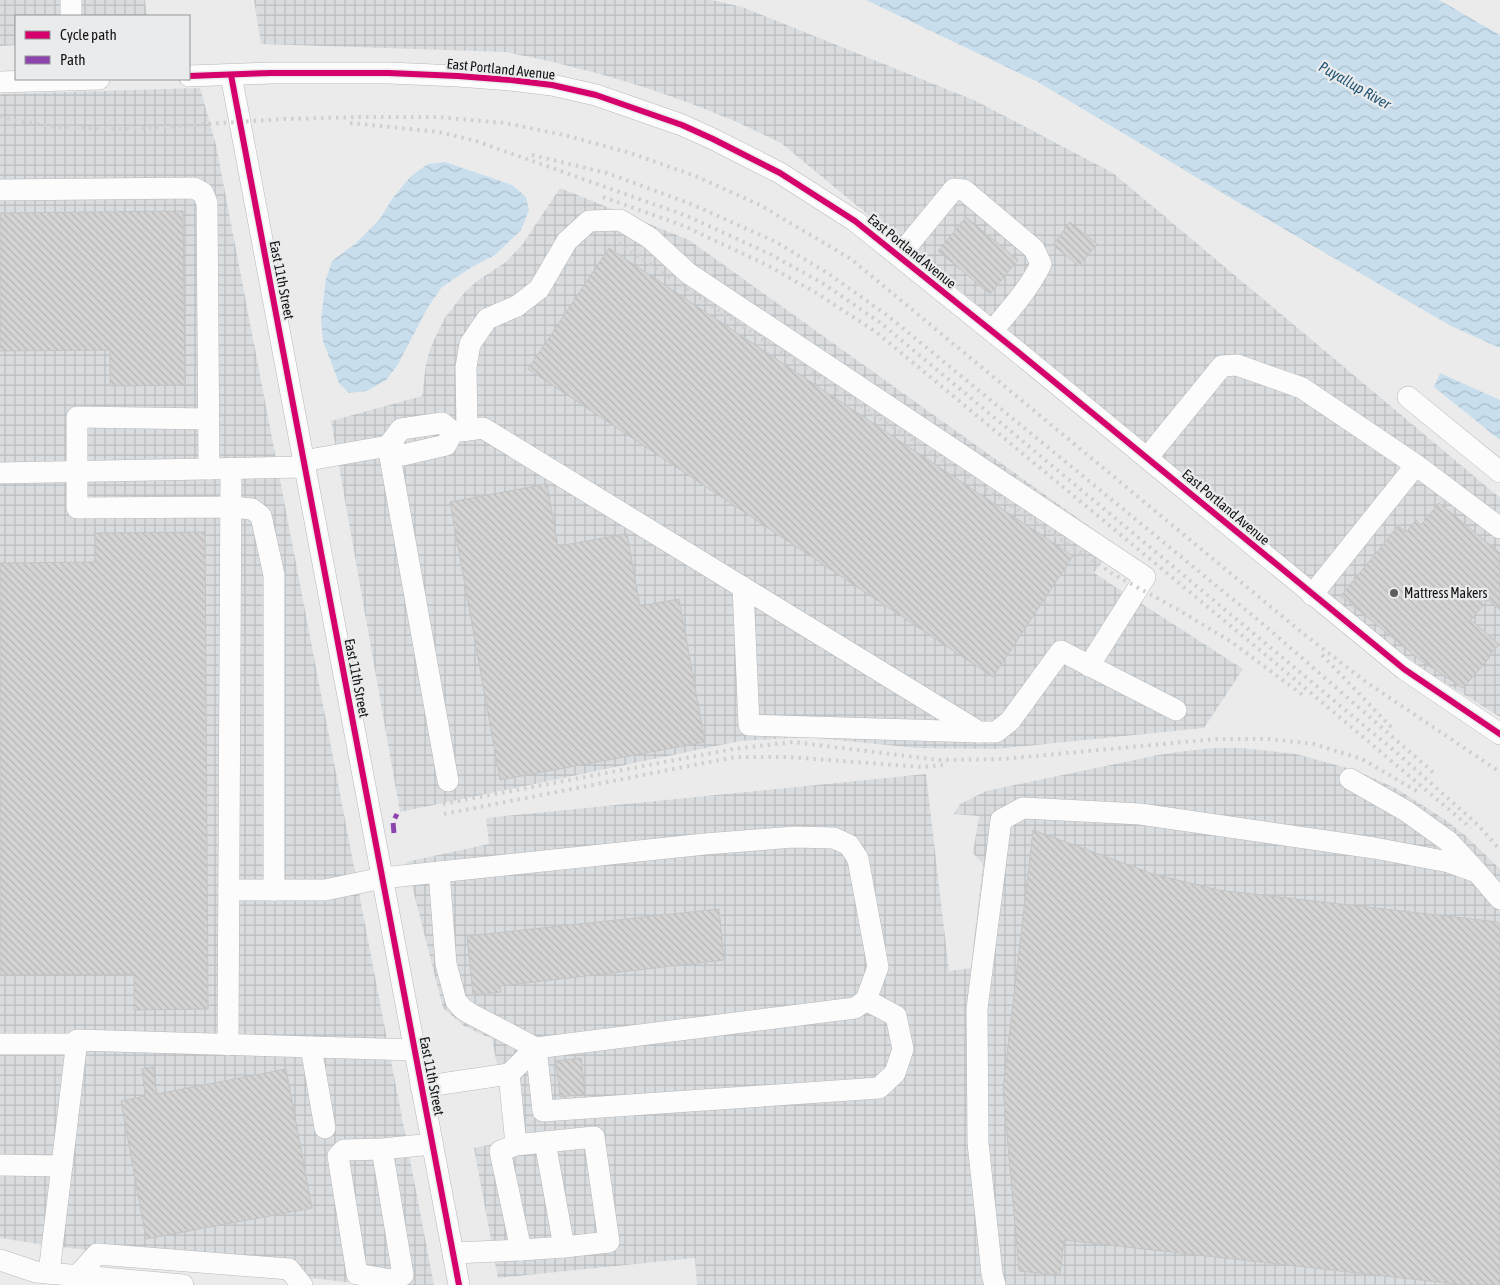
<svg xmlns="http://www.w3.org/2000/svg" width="1500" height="1285" font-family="'Asap Condensed',sans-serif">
<defs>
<pattern id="industrial-grid" width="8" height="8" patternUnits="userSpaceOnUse" patternTransform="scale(1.25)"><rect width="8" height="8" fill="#dadde0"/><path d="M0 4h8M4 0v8" fill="none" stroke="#babdbf"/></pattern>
<pattern id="water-waves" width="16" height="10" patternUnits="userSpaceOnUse" patternTransform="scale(1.25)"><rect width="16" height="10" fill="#c8deed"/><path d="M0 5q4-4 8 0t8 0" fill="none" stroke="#abbeca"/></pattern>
<pattern id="building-back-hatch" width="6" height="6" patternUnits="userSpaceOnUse" patternTransform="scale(1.25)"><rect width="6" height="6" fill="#d4d4d4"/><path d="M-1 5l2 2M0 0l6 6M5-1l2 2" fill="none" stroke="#b5b5b5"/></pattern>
</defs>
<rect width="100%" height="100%" fill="#ebebeb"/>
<g fill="url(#industrial-grid)">
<path d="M0,0H145L147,16H16V45L0,46Z"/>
<path d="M254,0H712L742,7L976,101L1113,173L1500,498V717L1429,673L1381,638L781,143L737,122L692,104L647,88L600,74L553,62L506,52L261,44Z"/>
<path d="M200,88L216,145L434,1285H369L38,1244L0,1238V94Z"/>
<path d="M560,188L689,240L1114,544L1094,573L1243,669L1204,728L997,749L918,748L806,737L740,741L400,812L331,421L422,396L426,364L430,349L444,319L465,292L477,281L506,262L522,245Z"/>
<path d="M1214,748H1242L1296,754L1347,768L1371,777L1397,789L1444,819L1466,836L1500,869V1285H697L695,1258L498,1278L474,1148L512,1140L492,1039L464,1026L443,1008L406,862L489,844L486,818L926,774L949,971L971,968L983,864L973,853L979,816L954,814L960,804L986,791L1158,755L1186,751Z"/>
</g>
<g fill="url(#water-waves)">
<path d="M866,0H1439L1500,35V348L1451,326L1229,197L1038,82Z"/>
<path d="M445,162L512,185L526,197L529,210L521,230L495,255L472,267L442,287L428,307L397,366L386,380L367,391L349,393L339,383L323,341L321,319L326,279L332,261L356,243L380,219L392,199L410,177L428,164Z"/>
<path d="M1440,373L1500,400V440L1434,387Z"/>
</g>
<g fill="url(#building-back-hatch)" stroke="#c4c4c4">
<path d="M183,211L185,385L110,386V350L0,351V213Z"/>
<path d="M966,217L1018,260L990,294L938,251Z"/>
<path d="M1070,222L1097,244L1079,266L1053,245Z"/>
<path d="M609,248L1073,556L993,677L528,369Z"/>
<path d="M547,484L558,546L627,534L640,606L679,599L705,742L500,780L450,502Z"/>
<path d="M1439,503L1500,553V610L1488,600L1471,620L1499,644L1489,656L1490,657L1463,688L1420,660L1341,596L1398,526L1406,532L1416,520L1421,525Z"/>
<path d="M205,532L208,1009L134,1010V974L0,975V563L95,562V533Z"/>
<path d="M1033,830L1153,874L1218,890L1498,922L1500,927V1285H1465L1064,1240L1060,1275L1019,1271L1003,1089Z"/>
<path d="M719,909L724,960L500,986L501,992L473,995L467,936Z"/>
<path d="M581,1058L585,1094L560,1097L556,1061Z"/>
<path d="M153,1067L157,1094L286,1069L312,1208L146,1239L121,1101L145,1096L142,1069Z"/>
</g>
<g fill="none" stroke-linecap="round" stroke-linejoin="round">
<defs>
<g id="minor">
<path d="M71,0V16"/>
<path d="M231,75L459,1285"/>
<path d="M189,76L271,73H389L458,76L511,80L552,85L596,95L682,125L713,139L780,173L855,221L1013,348L1404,669L1500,734"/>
<path d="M0,82L99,79"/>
<path d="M0,190L194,188L203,193L207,203L209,469"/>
<path d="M899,256L954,189L964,190L1034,249L1041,264C1029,289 1010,310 992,331"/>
<path d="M1408,397L1500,472"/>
<path d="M209,419L77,417V508L231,507L252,509L261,516L274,575V890"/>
<path d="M442,423L453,432L446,445L403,455L388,446L401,429Z"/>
<path d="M467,430L466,367L470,344L487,319L517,306L539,289L567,241L589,221L620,220L650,238L688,273L1145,577L1089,666"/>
<path d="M453,432L483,428L979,732H996L1010,721L1061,651L1176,710"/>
<path d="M1147,458L1222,366L1237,365L1302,388L1416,465L1500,528"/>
<path d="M303,461L388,446L448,781"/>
<path d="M0,473L304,467"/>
<path d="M743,587L749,725L979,732"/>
<path d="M1312,595L1416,465"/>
<path d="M1350,779L1406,811L1448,841L1475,870"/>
<path d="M439,872L446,964L456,1001L463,1009L471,1014L536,1048L543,1111L879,1088L895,1073L903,1049L896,1016L866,1000"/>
<path d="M229,890H325L382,878L705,844L794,837L834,838L849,845L858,859L878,967L866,1000L855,1008L536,1048L509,1074"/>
<path d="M0,1044H76"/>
<path d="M228,1045L231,468"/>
<path d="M311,1047L325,1128"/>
<path d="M421,1087L509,1074L516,1145L500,1151L521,1250L564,1247L609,1242L594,1137L516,1145"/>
<path d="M545,1142L564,1247"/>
<path d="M382,1149L344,1150L338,1156L357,1274L391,1280L403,1275L382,1149L432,1144"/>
<path d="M0,1165L62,1166"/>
<path d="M453,1253L521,1250"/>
<path d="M0,1260L36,1272L183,1285"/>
<path d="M49,1273L77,1040L414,1050"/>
<path d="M77,1276L97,1254L289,1269L302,1285"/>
<path d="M995,1285L992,1274L978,1143L977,1009L1001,820L1023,808L1140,814L1374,848L1449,862L1477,872L1500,899"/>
</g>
</defs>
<use href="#minor" stroke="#b8b8b9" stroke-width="22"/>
<use href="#minor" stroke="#fcfcfc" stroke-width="21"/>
<g stroke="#d0d0d0" stroke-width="4" stroke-dasharray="2.5 5" stroke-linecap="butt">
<path d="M0,116L17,121L59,127L126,129L285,119L362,117H437L505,123L564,135L627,152L693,175L760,205L851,259L1300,631L1366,682L1500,772"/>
<path d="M350,123L439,132L476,141L687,216L770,254L824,284L882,324L1397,753L1478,825L1500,850"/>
<path d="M532,155L607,173L691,204L776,242L829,274L888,316L1263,624L1435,774"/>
<path d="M603,197L684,226L767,265L818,294L876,332L1273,661L1471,828"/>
<path d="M618,243L1113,574L1177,609L1233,643L1304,696"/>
<path d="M1322,655L1393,729"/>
<path d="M443,804L733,749L793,742L939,760L1003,759L1216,739H1268L1314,744L1362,759L1420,793"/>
<path d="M444,814L735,757H788L922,767L943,765"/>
</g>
<path stroke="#8e44ad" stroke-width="5" stroke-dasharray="10 5" stroke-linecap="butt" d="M394,833L393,822L397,814"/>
<defs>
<g id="cycleway">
<path d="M231,75L459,1285"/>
<path d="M189,76L271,73H389L458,76L511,80L552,85L596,95L682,125L713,139L780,173L855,221L1013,348L1404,669L1500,734"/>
</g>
</defs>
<use href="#cycleway" stroke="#eaebec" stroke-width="9"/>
<use href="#cycleway" stroke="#d6006c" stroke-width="6"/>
</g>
<circle fill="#5f5f5f" stroke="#eaebec" stroke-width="2" cx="1394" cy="593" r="5"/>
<g text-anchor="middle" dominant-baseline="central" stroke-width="4.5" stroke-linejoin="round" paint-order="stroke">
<g font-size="14" fill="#131314" stroke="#eaebec">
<text transform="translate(501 69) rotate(6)">East Portland Avenue</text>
<text transform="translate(912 251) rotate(39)">East Portland Avenue</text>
<text transform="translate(282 280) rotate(79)">East 11th Street</text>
<text transform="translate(1226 507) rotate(40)">East Portland Avenue</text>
<text transform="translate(357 678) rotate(79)">East 11th Street</text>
<text transform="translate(432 1076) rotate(79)">East 11th Street</text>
</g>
<g font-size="14" fill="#131314" stroke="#eaebec" text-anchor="start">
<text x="1404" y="593">Mattress Makers</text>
</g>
<g font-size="15" font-style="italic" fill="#245676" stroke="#eaebec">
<text transform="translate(1355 85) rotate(30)">Puyallup River</text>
</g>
</g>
<rect x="15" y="15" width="175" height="65" fill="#eaebec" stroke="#949596"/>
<rect x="25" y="31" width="25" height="8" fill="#d6006c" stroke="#949596"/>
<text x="60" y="40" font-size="15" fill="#131314">Cycle path</text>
<rect x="25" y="56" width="25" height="8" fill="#8e44ad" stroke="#949596"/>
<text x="60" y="65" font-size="15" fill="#131314">Path</text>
</svg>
